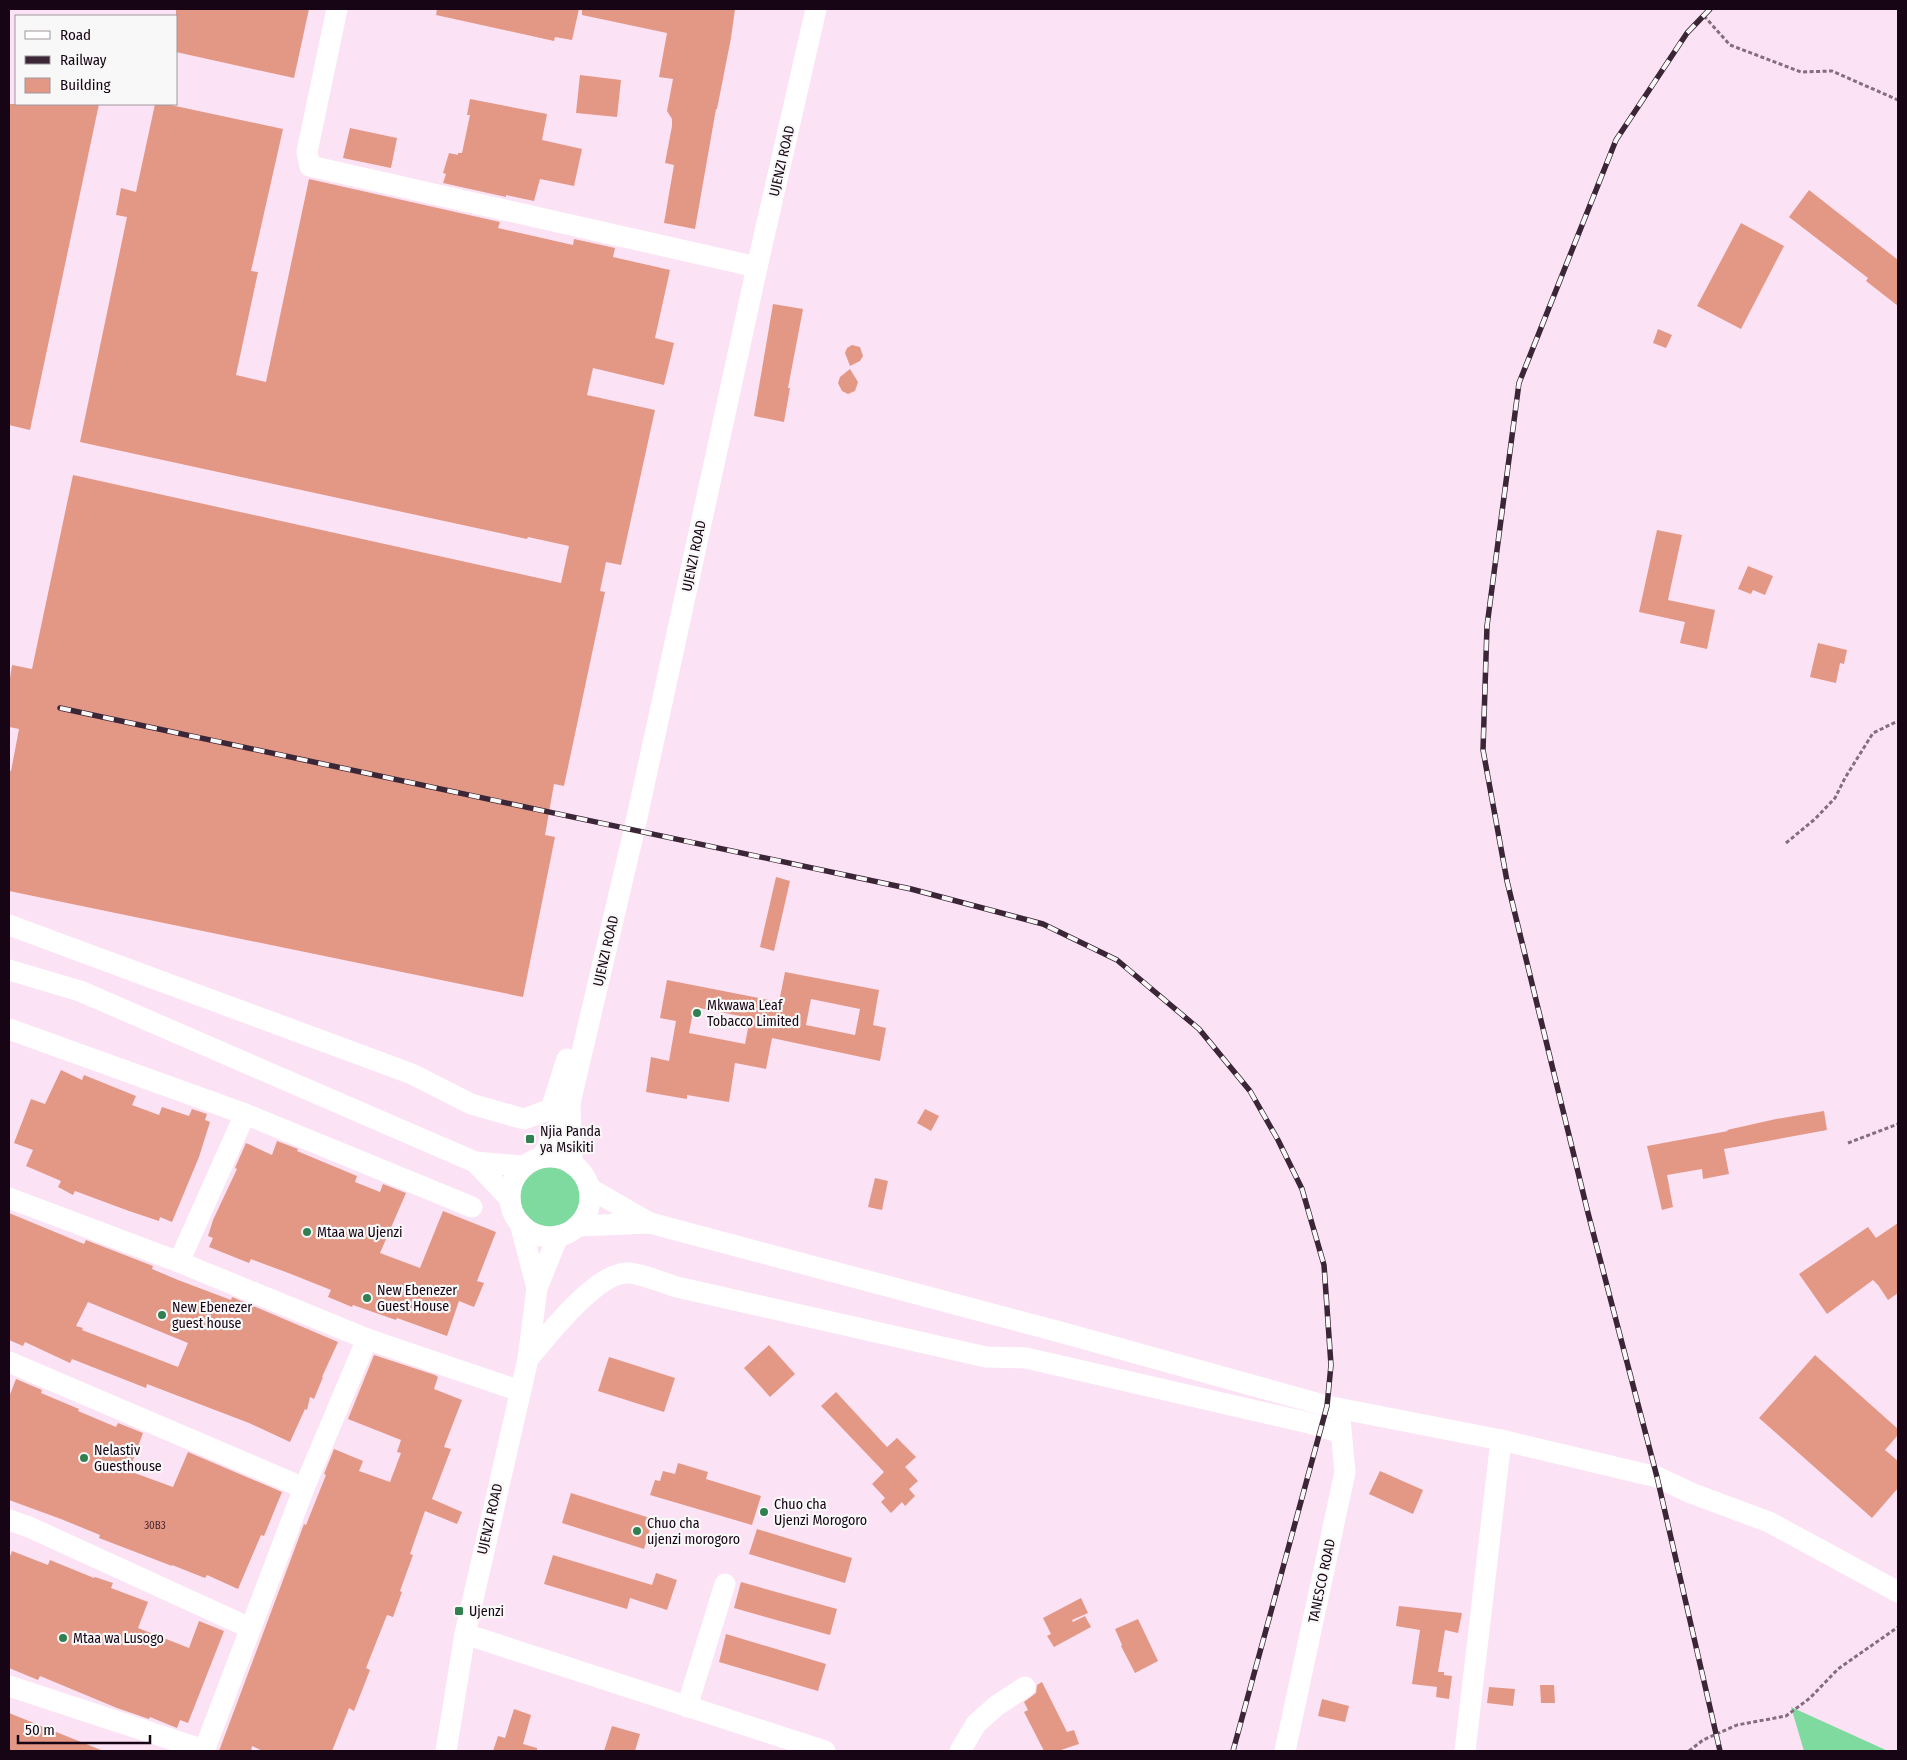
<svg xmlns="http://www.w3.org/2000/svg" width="1907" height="1760" font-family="'Fira Sans Condensed',sans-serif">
<rect width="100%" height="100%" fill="#fce2f5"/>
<g fill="#7eda9e">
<circle cx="549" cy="1195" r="32"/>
<path d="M1791,1707L1888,1751H1804Z"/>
</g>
<g fill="#e39886" fill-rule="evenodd">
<path d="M176,9H309L294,78L176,52Z"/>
<path d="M437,9H579L572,40L555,37L554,41L436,15Z"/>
<path d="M582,9H735L731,38L717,109H716L695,229L664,223L674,165L665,163L672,126V119L667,111L673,79L659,77L667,33L582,15Z"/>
<path d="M580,75L621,80L617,117L576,113Z"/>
<path d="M470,99L547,114L542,140L582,149L574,186L540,179L534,201L506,195V197L443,183L446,174L443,173L449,153L458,155V153H462L470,115H467Z"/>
<path d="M9,104H99L30,430L9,425Z"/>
<path d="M155,104H166L283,129L251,271L258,272L236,375L266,382L309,179L500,222L498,228L573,245L574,239L615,248L613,257L670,270L655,338L674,343L664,385L593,368L587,395L655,410L621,565L606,562L600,591L605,592L564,786L554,784L545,835L555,837L523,997L9,891V771H11L19,729L9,727V685L12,665L32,669L73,475L561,583L569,546L528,537L527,539L80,442L127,217L116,215L121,188L136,192Z"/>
<path d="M350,128L397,138L391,168L343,158Z"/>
<path d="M1809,190L1898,260V306L1866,281L1868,278L1789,217Z"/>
<path d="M1741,223L1784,246L1741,329L1697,306Z"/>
<path d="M773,304L803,309L788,388H790L784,422L754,416Z"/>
<path d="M1658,329L1672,335L1666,348L1653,343Z"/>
<path d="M852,345L860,347L863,356L860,361L850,366L845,353L847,348Z"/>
<path d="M850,369L858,382L855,391L848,394L842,391L838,383L840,377Z"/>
<path d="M1657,530L1682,535L1668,600L1715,610L1707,649L1680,643L1685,622L1639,612Z"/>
<path d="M1748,566L1773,576L1765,595L1753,590L1751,594L1738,589Z"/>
<path d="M1818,643L1847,650L1844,664L1840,663L1836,683L1810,677Z"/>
<path d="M776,877L790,881L774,951L760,947Z"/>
<path d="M785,972L879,990L873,1025L886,1028L880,1061L772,1038L766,1069L735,1063L729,1102L687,1095V1099L646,1092L651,1057L669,1061L676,1021L660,1018L667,980L779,1002ZM811,999L860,1009L855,1035L806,1025ZM694,1007L750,1018L745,1044L689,1033Z"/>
<path d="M61,1070L82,1080L84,1075L136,1096L132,1105L159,1115L162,1107L189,1116L192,1109L207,1114L205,1120L210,1122L199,1157L172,1222L160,1217L159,1221L129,1211L75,1191L73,1195L58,1187L61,1181L26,1166L33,1150L14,1143L31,1099L45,1104Z"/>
<path d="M925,1109L939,1116L931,1131L917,1123Z"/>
<path d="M1824,1111L1827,1130L1724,1149L1729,1174L1703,1179L1702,1169L1667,1175L1673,1207L1662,1210L1647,1146L1728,1131L1727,1130L1776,1119Z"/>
<path d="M277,1141L298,1149L297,1151L357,1176L355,1182L380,1192L383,1184L406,1193L380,1253L420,1268L443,1211L496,1232L477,1281L484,1283L474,1307L459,1301L447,1336L397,1318L396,1320L353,1305L352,1307L328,1297L331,1290L291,1274L251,1259L249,1263L209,1247L213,1238L208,1236L213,1220L237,1169L235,1168L246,1143L272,1155Z"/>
<path d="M875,1178L888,1181L882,1210L868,1207Z"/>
<path d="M9,1213L84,1244L86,1240L153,1266L152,1269L178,1280L231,1300L232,1297L338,1342L322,1377H323L314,1399L310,1397L307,1410L305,1409L290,1442L249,1423L147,1384L146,1388L72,1359L70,1363L25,1342L23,1346L9,1340ZM88,1302L188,1343L178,1367L82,1330L83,1328L76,1326Z"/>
<path d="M1898,1223V1293L1888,1300L1878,1285L1873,1280L1827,1314L1799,1274L1868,1227L1876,1238Z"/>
<path d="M769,1345L795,1374L770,1397L744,1368Z"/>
<path d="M374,1355L435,1375L438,1377L434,1389L462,1400L444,1447L451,1449L432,1499L462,1512L457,1524L425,1511L410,1554L413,1555L400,1591L402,1592L393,1617L387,1615L366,1668L370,1670L354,1711L349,1708L332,1751H263L252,1746L251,1751H219L304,1524L306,1525L326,1475L324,1474L334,1449L363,1461L359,1471L390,1482L401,1453L397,1452L401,1440L348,1419Z"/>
<path d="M1815,1355L1898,1429V1435L1885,1450L1898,1461V1488L1872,1518L1759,1418Z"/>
<path d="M609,1357L675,1378L664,1412L598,1391Z"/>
<path d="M16,1379L42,1390L41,1393L79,1409L78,1411L116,1427L118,1423L143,1433L129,1471L173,1487L188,1452L282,1492L264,1536L261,1535L238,1589L207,1575L205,1578L172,1565V1566L99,1538L100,1535L61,1519L9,1500V1397Z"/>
<path d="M836,1392L887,1447L897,1438L916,1457L905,1467L918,1481L909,1489L915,1496L905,1506L902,1502L891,1513L881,1502L885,1498L872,1484L884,1472L821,1406Z"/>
<path d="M678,1463L708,1472L706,1479L761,1496L752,1525L650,1495L655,1480L660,1481L663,1471L675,1474Z"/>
<path d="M1380,1471L1423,1490L1413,1514L1369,1494Z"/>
<path d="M571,1493L653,1519L644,1549L562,1523Z"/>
<path d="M757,1529L852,1558L845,1583L749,1554Z"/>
<path d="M12,1551L48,1565L50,1560L94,1578L95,1577L113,1583L111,1588L148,1602L138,1628L189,1648L199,1621L224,1631L188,1723L180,1720L177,1728L150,1717L149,1719L117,1708L40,1676L38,1680L9,1668V1559Z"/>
<path d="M553,1555L652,1585L656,1573L677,1580L667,1610L630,1598L627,1609L544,1584Z"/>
<path d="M741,1582L837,1609L830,1635L734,1608Z"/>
<path d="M1081,1598L1088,1613L1072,1620L1073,1622L1085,1616L1091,1627L1054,1647L1047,1636L1051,1634L1043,1618Z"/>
<path d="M1399,1606L1462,1613L1458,1633L1445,1630L1438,1672H1444V1675L1452,1676L1449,1699L1436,1697L1437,1687L1412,1684L1420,1630L1396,1626Z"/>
<path d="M1138,1619L1158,1661L1135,1673L1121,1646L1122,1645L1115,1629Z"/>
<path d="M726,1634L826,1664L818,1691L719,1662Z"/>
<path d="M1042,1682L1067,1732L1074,1730L1079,1744L1058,1751H1044L1024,1712L1028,1710L1024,1702L1036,1693L1037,1685Z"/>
<path d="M1540,1685H1554L1555,1703H1541Z"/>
<path d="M1489,1687L1515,1689L1513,1706L1487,1703Z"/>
<path d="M1322,1699L1349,1706L1345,1722L1318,1716Z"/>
<path d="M514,1709L531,1715L523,1744L537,1748V1751H493L498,1736L505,1738Z"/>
<path d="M9,1713L101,1750V1751H9Z"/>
<path d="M612,1726L640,1734L635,1751H604Z"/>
</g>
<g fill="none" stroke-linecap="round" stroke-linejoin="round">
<g stroke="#846d7f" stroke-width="3" stroke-dasharray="4 2.5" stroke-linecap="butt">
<path d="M1704,16L1730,45L1801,72L1832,71L1898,100"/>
<path d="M1786,843L1815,819L1835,798L1845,778L1873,733L1898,721"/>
<path d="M1848,1143L1898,1124"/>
<path d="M1689,1751L1703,1740L1737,1725L1786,1716L1810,1698L1838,1669L1898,1627"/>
</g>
<g stroke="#fff" stroke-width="21">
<path d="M337,9L307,152L310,166L757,267"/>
<path d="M9,925L412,1074L471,1104L524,1119L551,1109L567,1059"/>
<path d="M9,970L80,991L475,1162L523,1166"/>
<path d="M9,1029L245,1114L472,1207"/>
<path d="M570,1104L572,1164"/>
<path d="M542,1157L570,1103L634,831L757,267L816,9"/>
<circle cx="550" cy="1197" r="40"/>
<path d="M475,1162L510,1199"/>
<path d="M589,1188L650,1223L1060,1332L1327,1406L1501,1440L1657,1477L1691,1493L1769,1522L1898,1592"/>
<path d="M9,1198L179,1262L367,1339L520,1391"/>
<path d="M520,1223L537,1288"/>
<path d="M577,1226L650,1223"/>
<path d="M179,1262L245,1114"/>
<path d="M528,1359C547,1336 598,1270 629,1273C643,1274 663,1283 677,1287L986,1357L1026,1358L1309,1423L1341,1433"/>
<path d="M9,1362L304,1488"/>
<path d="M9,1520L29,1527L250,1628"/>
<path d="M465,1634L825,1751"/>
<path d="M9,1686L204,1750"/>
<path d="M687,1707L725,1584"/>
<path d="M204,1751L304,1488L367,1339"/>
<path d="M446,1751L465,1634L528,1359L537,1288L558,1236"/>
<path d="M960,1751L976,1724L996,1706L1025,1687"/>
<path d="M1285,1751L1345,1472L1340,1419"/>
<path d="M1465,1751L1501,1440"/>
</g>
<defs>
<g id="rail">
<path d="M1710,9L1687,33L1616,140L1519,383L1487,626L1483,750L1507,881L1588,1213L1657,1477L1720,1751"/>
<path d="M60,708L911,889L1043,924L1117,960L1199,1029L1250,1091L1278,1140L1302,1189L1324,1265L1331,1365L1327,1406L1233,1751"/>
</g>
</defs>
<use href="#rail" stroke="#3a2636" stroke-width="5.5"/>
<use href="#rail" stroke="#f8f8f8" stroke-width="4" stroke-dasharray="11" stroke-linecap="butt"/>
</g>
<g fill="#318051" stroke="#f8f8f8" stroke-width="2">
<circle cx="697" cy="1013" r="5"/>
<rect x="525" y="1134" width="10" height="10" rx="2.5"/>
<circle cx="307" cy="1232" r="5"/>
<circle cx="367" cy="1298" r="5"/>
<circle cx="162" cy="1315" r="5"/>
<circle cx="84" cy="1458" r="5"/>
<circle cx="764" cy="1512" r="5"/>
<circle cx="637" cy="1531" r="5"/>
<rect x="454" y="1606" width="10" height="10" rx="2.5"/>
<circle cx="63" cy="1638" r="5"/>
</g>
<g text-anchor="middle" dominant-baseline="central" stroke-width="4.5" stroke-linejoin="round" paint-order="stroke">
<g font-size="11" fill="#4a2930">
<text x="155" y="1525">30B3</text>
</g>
<g font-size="14" fill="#170414" stroke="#f8f8f8">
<text transform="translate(782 161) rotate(-77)">UJENZI ROAD</text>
<text transform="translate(694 556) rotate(-78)">UJENZI ROAD</text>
<text transform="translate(606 951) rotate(-77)">UJENZI ROAD</text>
<text transform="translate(490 1519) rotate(-77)">UJENZI ROAD</text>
<text transform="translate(1322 1581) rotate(-78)">TANESCO ROAD</text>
</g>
<g font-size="14" fill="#170414" stroke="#f8f8f8" text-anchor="start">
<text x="707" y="1005">Mkwawa Leaf<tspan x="707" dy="16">Tobacco Limited</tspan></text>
<text x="540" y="1131">Njia Panda<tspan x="540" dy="16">ya Msikiti</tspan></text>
<text x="317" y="1232">Mtaa wa Ujenzi</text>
<text x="377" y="1290">New Ebenezer<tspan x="377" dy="16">Guest House</tspan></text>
<text x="172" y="1307">New Ebenezer<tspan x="172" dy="16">guest house</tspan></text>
<text x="94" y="1450">Nelastiv<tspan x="94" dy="16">Guesthouse</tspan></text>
<text x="774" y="1504">Chuo cha<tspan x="774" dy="16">Ujenzi Morogoro</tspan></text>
<text x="647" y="1523">Chuo cha<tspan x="647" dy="16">ujenzi morogoro</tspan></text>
<text x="469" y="1611">Ujenzi</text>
<text x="73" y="1638">Mtaa wa Lusogo</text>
</g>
</g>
<rect width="1907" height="1760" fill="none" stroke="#170414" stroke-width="20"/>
<rect x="15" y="15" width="162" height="90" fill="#f8f8f8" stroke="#9e969d"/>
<rect x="25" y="31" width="25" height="8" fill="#ffffff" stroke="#9e969d"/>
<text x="60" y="40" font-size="15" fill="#170414">Road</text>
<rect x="25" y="56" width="25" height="8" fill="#3a2636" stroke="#9e969d"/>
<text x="60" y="65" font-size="15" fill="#170414">Railway</text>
<rect x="25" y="78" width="25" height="15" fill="#e39886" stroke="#9e969d"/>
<text x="60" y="90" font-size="15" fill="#170414">Building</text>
<path d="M18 1735v8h132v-8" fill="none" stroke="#170414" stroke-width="2.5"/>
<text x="25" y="1735" font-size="15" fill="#170414" stroke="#f8f8f8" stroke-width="4" paint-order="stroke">50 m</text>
</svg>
